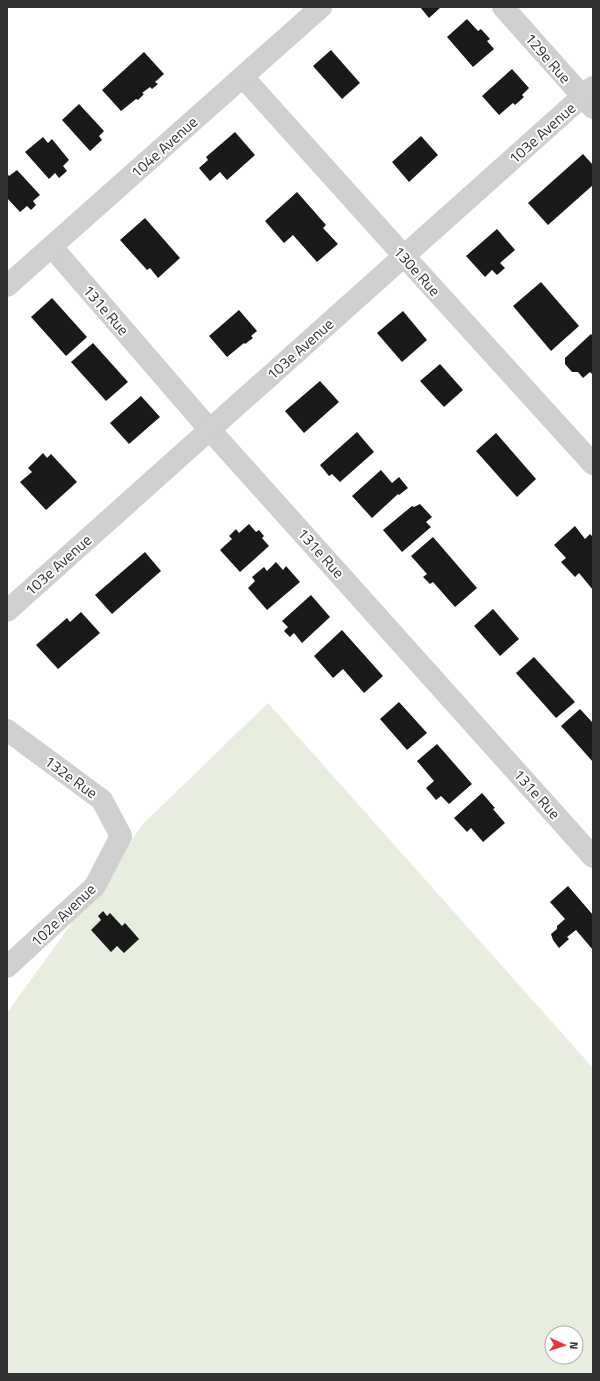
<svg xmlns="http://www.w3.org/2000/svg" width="600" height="1381" font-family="'Titillium Web',sans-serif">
<rect width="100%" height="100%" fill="#fff"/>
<path fill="#e7eee0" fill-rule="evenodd" d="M268,703L593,1068V1374H7V1013L143,824ZM552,1333H576V1357H552Z"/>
<g fill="#191919">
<path d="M420,7H441L429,18Z"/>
<path d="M467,19L478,31L481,29L490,39L487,41L494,49L473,67L447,37Z"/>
<path d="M331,50L360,83L342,99L313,66Z"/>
<path d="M144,52L164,74L155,82L158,84L152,89L150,87L142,93L144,94L138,100L136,99L121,111L102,90Z"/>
<path d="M512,69L529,88L522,95L524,97L515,105L513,103L499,115L482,96Z"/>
<path d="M79,104L104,131L99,136L102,140L90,151L62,120Z"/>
<path d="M235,132L255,155L227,180L220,172L210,181L199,168L208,160L206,157Z"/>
<path d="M421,136L438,155L409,182L392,162Z"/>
<path d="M43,137L48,143L52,139L69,160L63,166L67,171L59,178L55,173L49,179L25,152Z"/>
<path d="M583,154L593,165V185L548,225L528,203Z"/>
<path d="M17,170L40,195L33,201L36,205L31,210L27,206L20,212L7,198V173L9,176Z"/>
<path d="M297,192L326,225L323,228L338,244L317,262L293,235L284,243L265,221Z"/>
<path d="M145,218L180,258L158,278L150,268L147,270L120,240Z"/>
<path d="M497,229L515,250L500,263L505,268L497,275L492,270L485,277L466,256Z"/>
<path d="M541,282L579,326L551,351L513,306Z"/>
<path d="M52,298L87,337L66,356L31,317Z"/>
<path d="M239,310L257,331L251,336L253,338L245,344L244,343L227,357L209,336Z"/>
<path d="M403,311L427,340L402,362L377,333Z"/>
<path d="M591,334L593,336V375L590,372L583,378L578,372H572L565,364V358Z"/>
<path d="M93,343L128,382L106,401L71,362Z"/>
<path d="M440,364L463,390L444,407L420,381Z"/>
<path d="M320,381L339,402L304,433L285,411Z"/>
<path d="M141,396L160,417L129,444L110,423Z"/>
<path d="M357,432L374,452L340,482L332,474L329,476L320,465Z"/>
<path d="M496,433L536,479L517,497L476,451Z"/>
<path d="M43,453L47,458L51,454L77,482L46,510L20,482L32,472L28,468Z"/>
<path d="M381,470L392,483L399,477L408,488L399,495L398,494L372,518L352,496Z"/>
<path d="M420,504L432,517L426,522L431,527L402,552L383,530L412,506L414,507Z"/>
<path d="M249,524L256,532L259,530L264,536L262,538L269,546L240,572L220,550L232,539L229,536L236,529L239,533Z"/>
<path d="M575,526L585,539L590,534L593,537V590L579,573L575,577L561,562L566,558L554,545Z"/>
<path d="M433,537L477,588L455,607L433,582L430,584L423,577L427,574L411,556Z"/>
<path d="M145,552L161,571L112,614L95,595Z"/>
<path d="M276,562L283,570L286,566L300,582L267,610L248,588L255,581L252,577L264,567L267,571Z"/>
<path d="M311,595L330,617L302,643L294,633L290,637L284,631L288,627L282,621Z"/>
<path d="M493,609L519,639L500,656L474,626Z"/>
<path d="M81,612L100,633L58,669L36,645L67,618L70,622Z"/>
<path d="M342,630L383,676L364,693L343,669L333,678L314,656Z"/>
<path d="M534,657L575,702L556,718L516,673Z"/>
<path d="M399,702L427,733L407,750L380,719Z"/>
<path d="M580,709L593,723V762L561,726Z"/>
<path d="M437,744L472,784L449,804L441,796L436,800L426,788L434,781L417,761Z"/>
<path d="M482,793L495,808L493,809L505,823L483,842L471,828L467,832L454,818Z"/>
<path d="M568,886L593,915V950L576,930L567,937L569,939L559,948L553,940L551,934L557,929V926L565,919L550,902Z"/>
<path d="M103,911L107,916L110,913L122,926L125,923L139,939L124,953L117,946L111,952L91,930L101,920L98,916Z"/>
</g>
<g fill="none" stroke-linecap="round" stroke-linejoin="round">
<g stroke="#cfcfcf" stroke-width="22">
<path d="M503,7L593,108"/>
<path d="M243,77L404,256L593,464"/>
<path d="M52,247L210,430L593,857"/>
<path d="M7,286L321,7"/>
<path d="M7,611L593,87"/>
<path d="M7,730L102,800L121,836L95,886L7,967"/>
</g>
</g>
<g text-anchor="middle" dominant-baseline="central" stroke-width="4" stroke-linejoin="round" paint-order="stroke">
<g font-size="15" fill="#323232" stroke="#fff">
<text transform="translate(548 58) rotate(49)">129e Rue</text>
<text transform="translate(542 133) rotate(-42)">103e Avenue</text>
<text transform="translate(164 147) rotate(-42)">104e Avenue</text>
<text transform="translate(417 271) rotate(48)">130e Rue</text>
<text transform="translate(106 310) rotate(49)">131e Rue</text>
<text transform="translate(300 349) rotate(-42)">103e Avenue</text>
<text transform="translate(321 553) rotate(48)">131e Rue</text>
<text transform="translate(58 565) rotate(-42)">103e Avenue</text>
<text transform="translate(71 777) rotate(36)">132e Rue</text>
<text transform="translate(537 794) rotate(48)">131e Rue</text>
<text transform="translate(63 915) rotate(-44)">102e Avenue</text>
</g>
</g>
<rect width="600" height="1381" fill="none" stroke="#323232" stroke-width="16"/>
<g transform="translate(564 1345) rotate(93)"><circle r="19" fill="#ffffff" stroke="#adadad"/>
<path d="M0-3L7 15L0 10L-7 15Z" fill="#ec303a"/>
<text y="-6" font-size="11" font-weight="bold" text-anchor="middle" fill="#323232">N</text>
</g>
</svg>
